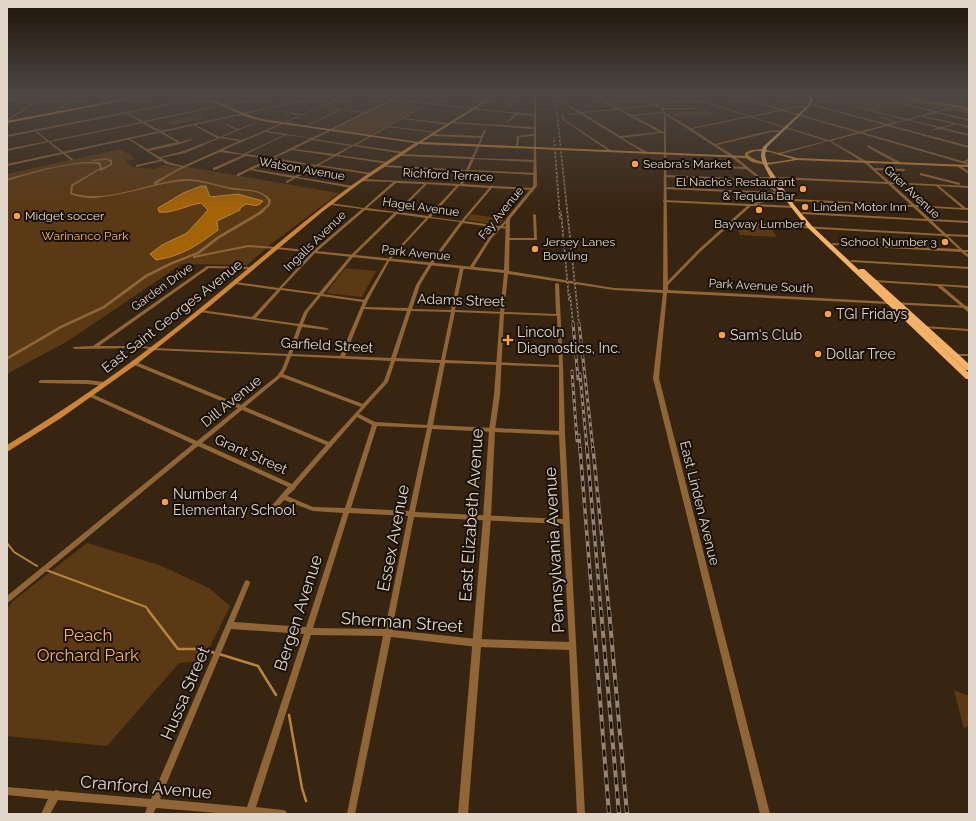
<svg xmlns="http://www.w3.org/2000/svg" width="976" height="821" font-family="Raleway,sans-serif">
<rect width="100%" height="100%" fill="#382511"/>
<g fill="#5b3914">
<path d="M826,94H860L907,106L875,111L844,103L848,102L824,96Z"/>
<path d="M879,94H922L959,101V103L941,109L904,102Z"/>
<path d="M407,105L422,107L369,135L334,130L378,108L403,110Z"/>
<path d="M706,110L717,115L676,117L668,113Z"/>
<path d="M200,115L206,118L172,125L166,122Z"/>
<path d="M121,149L135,159L125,161L132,167L155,169L163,165L180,168L187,167L339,193L271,244L247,265L182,264L68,341L7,374V174Z"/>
<path d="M471,214L504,219L499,225L466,220Z"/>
<path d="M736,225L770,227L777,237L740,235Z"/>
<path d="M345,268L376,271L362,297L326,293Z"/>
<path d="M87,543L159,565L209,588L230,606L203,661L179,663L107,746L7,736V609L13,601Z"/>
<path d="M954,690L969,696V725L964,729Z"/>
</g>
<g fill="#a46306" stroke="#b78540">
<path d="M895,94H905L916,99L965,107L969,108V111L951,106L911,101Z"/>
<path d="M201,186H206L210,197L238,194L263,201C257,208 254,205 246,204L240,208V210L217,221L218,230C198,245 182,256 156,260L150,254L162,245L187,233L208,210L201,203C187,205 172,214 159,212L158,208L183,193Z"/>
</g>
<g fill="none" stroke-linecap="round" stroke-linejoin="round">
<g stroke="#b78540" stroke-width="2">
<path d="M7,543L14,552L37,566"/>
<path d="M46,570L146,607L149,611"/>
</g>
<g stroke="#b78540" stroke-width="2.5">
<path d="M148,610L178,649H201L215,653"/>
<path d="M219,654L258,666L276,695"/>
<path d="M289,715L302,788L306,801"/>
</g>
<g fill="#906538" fill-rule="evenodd">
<path d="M17,94H20L11,100H38L48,94H51L41,100L95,94H104L76,98L57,111L59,112L58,113L55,111L74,98L39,101L10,119L11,121H9L8,119L36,101H7V99H9Z"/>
<path d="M107,94H109L105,99L109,103L108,104L103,99Z"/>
<path d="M219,94H238L218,95Z"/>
<path d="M275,94H281L145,122L180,142L191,139L192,140L180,144L149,151L160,157L183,151L217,138L193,125H195L220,137L236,130L217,120L238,129L263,120L222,137L242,140L301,115L285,113L284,112L303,114L347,94H359L393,99L402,94H405L396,99L429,103L444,94H447L431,103L499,111L512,103L513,104L501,111L534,114V94H536V148L535,149L534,148V136L519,137L518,147L517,148L516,147L517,136L534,134V129L450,123L451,122L534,127V116L517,115L507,123L506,122L515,114L429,104L389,126L435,132L436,133L388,127L356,145L404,152L405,154L353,146L338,155L388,162L389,164L336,156L319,165L371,173H372V175L317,166L298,177L353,186V187L352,188L296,178L287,183L286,182V181L293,178L250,170L239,176H237V174L269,159L246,156L215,170H213V168L243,155L220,152L179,170L156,184H154V182L181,167L166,164L162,161L136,167V165L160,160L128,139H130L147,149L177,142L142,123L50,142L73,159L72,161L48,142L7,151V149L47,141L34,131L35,130L49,141L141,122L125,113L126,112L143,121ZM351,95L391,99L364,112L323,107ZM394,100L427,104L353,145L314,139ZM321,107L339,110L303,127H305L342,110L363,113L312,138L267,131ZM265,132L284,135L243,154L223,150ZM286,135L309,138V139L271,158L246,154ZM220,138L239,141L183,166L168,162L161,158L185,153ZM312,140L351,146L335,154L294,149ZM292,150L333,156L316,165L274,158ZM272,160L314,166L295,176L253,169Z"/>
<path d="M557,94H559L560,100L581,112L616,109L590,94H593L597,96L613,94H623L599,97L606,102L640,98L632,94H635L655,104L688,98L677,94C682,94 686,97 691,97C696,98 705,94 712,94L693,98L751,116L800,105L805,107L806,109H804L803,107H800L753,117L829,140L884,125L770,94H775L887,124L895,122L878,117H882L897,122L905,120L828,100L813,103L830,99L815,94H819L833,99L831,100L907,119L933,112L861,94H866L936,111L957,106L961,103L960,94H962L963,103L959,106L951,109L969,112V114L949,109L938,112L969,119V121L936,113L924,116L969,126V128L956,124L943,128L969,134V136L941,129L928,131L938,128L907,120L890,125L969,146V148L887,126L831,141L868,162L874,168L905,169V170L904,171L876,170L890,182L969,186V188L939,186L966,208H969V210L917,207L930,219L969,221V223L932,221L946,234L969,235V237L948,236L963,250H969V252H965L969,255V258L961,252L833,245L831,244L833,243L959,249L944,236L731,224L700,252L667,286H665V284L698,250L747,206L664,202L663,201V200L750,204L781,196L777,194L664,189V188L665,187L775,192L761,181L664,177V176L665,175L759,179L746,169L664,165L665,163L744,167L731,157L666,115V153L665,154L664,153V134L661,133L622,138L647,152L646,154L580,114L563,115L565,120L612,151L610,152L563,120L561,115L578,113L558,100ZM642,99L653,105L619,108L608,102ZM691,99L748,116L691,128L666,113L663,110L695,109L696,108H662L657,105ZM655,106L660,108L663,112L632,115L621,109ZM618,110L659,132L620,136L583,113ZM664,113V132L634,116ZM922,116L923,117L953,124L941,127L910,120ZM750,117L826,141L778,153V155L829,141L866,164L886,182L779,177L778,178V179L888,184L911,205L794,199L793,200V201L913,207L926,219L803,212L801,213L802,214L928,221L942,234L733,222L751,206L793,208L795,207L793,206L756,204L782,198L787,202L789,201L784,197L786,196V194L783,195L762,179H774L775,178V177H760L733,155L717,145L772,132H781L782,131L772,130L715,144L692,129ZM892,184L936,186L962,208L915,205Z"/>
<rect x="935" y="94" width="2" height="4"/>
<path d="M404,118L448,123L449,124L448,125L403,119Z"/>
<path d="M484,130L485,129L486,130L474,158L535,160L536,161L535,162L474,159L469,170L536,173L537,174L536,175L468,171L463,184L491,186L492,185L493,186L533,188L534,189L533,190L492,188L464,221L500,226L508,218L510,219L503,226L510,228L508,229L501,228L491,239L473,268L471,269L469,268L489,237L498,228L463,223L432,265L420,285L412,309L451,310L460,267L462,266L464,267L455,310L556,314L555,284L557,283L559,284L563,366L565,433L585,814H577L569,650L477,647L391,637L355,814H347L383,636L311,635L256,807L283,810L286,811L287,814H230L156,808L153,814H145L147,807L58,800L50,814H41L48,799L7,795V787L54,791L56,790L59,791L151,799L245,581L247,580L249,581L250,583L234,622L306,627L343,513L313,511L284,500L272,514H268L267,512L268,510L288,487L198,446L9,602L7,603V596L193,444L88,396V394H92L197,441L238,408L132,364V362H136L241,405L277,376L282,369L287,356L153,350L144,348L75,349L73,348V347L93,346L207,266L251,267H252V269L209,268L99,346H144L153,348L288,354L298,326L200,312L198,311L200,310L252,317L277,290L235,284L233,283L235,282L279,288L313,251L362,209L331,205H330V203L364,208L393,182L361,181V179H362L460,184L466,171L383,167L382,166L383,165L466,170L471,159L402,156L401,155L402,154L472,157L481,138L433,136L432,135L433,134L481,136ZM396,183L424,184L396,212L367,208ZM427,184L456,186L428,216L399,212ZM459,186L489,188L461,221L431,217ZM365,210L394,213L351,255L319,293L282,288L315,253ZM397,214L426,218L388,259L364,300L323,294L353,257ZM429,218L460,222L429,264L416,285L408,308L365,307L368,300L390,260ZM281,290L318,295L304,312L299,324L256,318ZM321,296L363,302L340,356L292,354L302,327L327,330L329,329L327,328L303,324L308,312ZM364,309L407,311L391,358L345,356ZM411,311L451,312L441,360L396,358ZM455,312L557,316L559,365L445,360ZM291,356L391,361L384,381L363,404L283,374L286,369ZM395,361L440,363L427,425L375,422L359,414L388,382ZM445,363L559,367V431L433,425ZM281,377L361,407L329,442L245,407ZM242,410L326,445L292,484L202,443ZM357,417L372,425L345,508L313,507L287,496L295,489L296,487ZM377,426L427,428L409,511L351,508ZM432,429L559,435L563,519L415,512ZM349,513L408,516L385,629L313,628ZM414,517L563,524L569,642L477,639L392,630ZM231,629L304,634L247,807L160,799Z"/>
<path d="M868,145L900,162V163L898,164L867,147Z"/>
<path d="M105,158L112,160V165L101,171L99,170L73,186L72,193C109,204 147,182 184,179C201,178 218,186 235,188C248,190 262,189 271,200L270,205L261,214L220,238L199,254L193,256L248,245L276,247L278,248L276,249L248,247L194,258H193V256L171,265L147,277L105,308L62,328L7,360V357L60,326L103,306L145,275L169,263L197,252L218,236L259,212L268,204V200C260,190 247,191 235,190C218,187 201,180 184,181C156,183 130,194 103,197C96,198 88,199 82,197C78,197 74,195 70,194L71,185L100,168L98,164C71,161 33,173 7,181V179C24,174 42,169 59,166C73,163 86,161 100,162L102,168L110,164V161L105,160L93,161L92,160Z"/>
<path d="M968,159H969V161L963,163L962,162Z"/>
<path d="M958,165H960L969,172V174L958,167Z"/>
<path d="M921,173L960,183V184L959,185L920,175V173Z"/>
<path d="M533,214L536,215L537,240H507V238H534Z"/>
<path d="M851,260L969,267V269L852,262L850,261Z"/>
<path d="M874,280L969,286V288L942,286L969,309V312H968L937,286L875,282L873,281Z"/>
<path d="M923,326L969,329V331L924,328L922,327Z"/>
<rect x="952" y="354" width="17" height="2"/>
<path d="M41,380H87L105,382L107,384L105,386L87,384L39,383V381Z"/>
</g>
<g fill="#906538" fill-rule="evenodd">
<path d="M218,94H225L7,137V135Z"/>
<path d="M331,94H337L7,166V164Z"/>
<path d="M724,94H729L969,163V165Z"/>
<path d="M535,147L536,148L537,186L510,219L509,271L614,288L663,290L664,153L665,152L666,153L668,290L969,306V308L667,293L659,378L770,814H760L653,378L663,293L614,290L508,274L504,313L500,395L495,430L491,518L468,814H458L483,518L489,430L494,395L500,313L504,273L276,249L274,248L276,247L504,270L506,219L533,186L534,148Z"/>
</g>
<path fill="#ca8538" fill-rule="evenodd" d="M195,94L202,96L220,94L219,96L205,97L249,115L262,119L418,142L495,94H499L422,142L745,156V153L751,150L763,149L797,158L969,165V167L797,160L766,165L752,162L746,158L419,144L360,183L322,212L210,306L137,364L61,418L7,452V445C68,408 127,367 183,322C229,286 272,247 318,211C349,186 382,164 415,143L262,121L247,117ZM757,151L770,152L793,159C776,162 764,166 749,156L748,154L752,152Z"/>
<path fill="#f69d32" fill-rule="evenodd" d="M150,94H158L7,123V121Z"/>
<path fill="#f4b268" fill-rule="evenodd" d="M807,94H810L813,100L810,106L767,147L765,155L768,166L795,206L812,226L859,270L860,269H864L969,364V370H966L890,299L969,373V379H966L808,228C796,214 763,173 761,156C761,153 762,150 763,147L808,105L809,100Z"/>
<defs>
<g id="rail-far3">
<path d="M555,94L579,324"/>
<path d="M554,138L560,218"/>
<path d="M561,212L569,300"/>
<path d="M570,294L573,324"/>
</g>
<g id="rail-far2">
<path d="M573,323L578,379"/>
<path d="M579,323L593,449"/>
<path d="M572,371L577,441"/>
<path d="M580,374L587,449"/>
<path d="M579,435L580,449"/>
</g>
<g id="rail-far1">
<path d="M580,448L593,611"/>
<path d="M587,448L601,611"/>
<path d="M593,448L609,611"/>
</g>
<g id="rail">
<path d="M593,610L609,814"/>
<path d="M601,610L619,814"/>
<path d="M609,610L627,814"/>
</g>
</defs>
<use href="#rail-far3" stroke="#948475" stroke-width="1.5"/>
<use href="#rail-far2" stroke="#948475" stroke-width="3"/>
<use href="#rail-far1" stroke="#948475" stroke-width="3.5"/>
<use href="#rail" stroke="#948475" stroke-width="4"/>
<use href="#rail-far3" stroke="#191008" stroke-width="1" stroke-dasharray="2" stroke-linecap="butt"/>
<use href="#rail-far2" stroke="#191008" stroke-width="1.5" stroke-dasharray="4" stroke-linecap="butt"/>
<use href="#rail-far1" stroke="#191008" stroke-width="2" stroke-dasharray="5.5" stroke-linecap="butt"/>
<use href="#rail" stroke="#191008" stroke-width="2.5" stroke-dasharray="7" stroke-linecap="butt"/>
</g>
<linearGradient id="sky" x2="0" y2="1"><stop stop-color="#1f1409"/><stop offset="0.45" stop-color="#4d4643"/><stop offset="1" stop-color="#4d4643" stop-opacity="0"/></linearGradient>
<rect width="976" height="209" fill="url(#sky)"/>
<g fill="#f5a246" stroke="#191008" stroke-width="1.5">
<circle cx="635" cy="164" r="4"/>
<circle cx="803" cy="189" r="4"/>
<circle cx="805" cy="207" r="4"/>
<circle cx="759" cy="210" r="4"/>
<circle cx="17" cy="216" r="4"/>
<circle cx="945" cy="242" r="4"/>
<circle cx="535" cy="249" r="4"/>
<circle cx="828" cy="314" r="4"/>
<circle cx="722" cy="335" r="4"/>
<path d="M506 334h4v4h4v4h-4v4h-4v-4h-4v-4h4z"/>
<circle cx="818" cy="354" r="4"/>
<circle cx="165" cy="502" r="4"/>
</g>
<g text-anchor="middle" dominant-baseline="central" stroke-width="4" stroke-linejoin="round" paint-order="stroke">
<g font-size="12" fill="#e2d5c9" stroke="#191008" text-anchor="start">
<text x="643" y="164">Seabra's Market</text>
<text x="795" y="182" text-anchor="end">El Nacho’s Restaurant<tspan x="795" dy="14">&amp; Tequila Bar</tspan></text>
<text x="813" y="207">Linden Motor Inn</text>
<text x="25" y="216">Midget soccer</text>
<text x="759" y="224" text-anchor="middle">Bayway Lumber</text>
<text x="543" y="242">Jersey Lanes<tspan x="543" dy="14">Bowling</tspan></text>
<text x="937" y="242" text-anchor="end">School Number 3</text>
</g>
<g font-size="12" fill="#e2d5c9" stroke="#191008">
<text transform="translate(302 169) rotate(10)">Watson Avenue</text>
<text transform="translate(448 175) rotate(3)">Richford Terrace</text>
<text transform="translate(912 192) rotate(43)">Grier Avenue</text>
<text transform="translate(421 207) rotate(8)">Hagel Avenue</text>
<text transform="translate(501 213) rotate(-51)">Fay Avenue</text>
<text transform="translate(315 241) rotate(-44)">Ingalls Avenue</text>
<text transform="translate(416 253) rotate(6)">Park Avenue</text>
<text transform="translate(761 286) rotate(3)">Park Avenue South</text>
<text transform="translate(162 287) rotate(-36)">Garden Drive</text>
</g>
<g font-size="12" fill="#f9b269" stroke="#191008">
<text x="85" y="236">Warinanco Park</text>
</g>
<g font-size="14" fill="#e2d5c9" stroke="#191008">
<text transform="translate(461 300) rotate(2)">Adams Street</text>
<text transform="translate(172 316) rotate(-38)">East Saint Georges Avenue</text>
<text transform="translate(327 345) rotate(3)">Garfield Street</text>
<text transform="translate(231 401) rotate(-39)">Dill Avenue</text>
<text transform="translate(251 454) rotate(24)">Grant Street</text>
<text transform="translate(700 503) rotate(76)">East Linden Avenue</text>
</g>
<g font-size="14" fill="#e2d5c9" stroke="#191008" text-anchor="start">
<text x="836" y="314">TGI Fridays</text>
<text x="517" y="332">Lincoln<tspan x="517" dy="16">Diagnostics, Inc.</tspan></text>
<text x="730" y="335">Sam's Club</text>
<text x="826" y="354">Dollar Tree</text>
<text x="173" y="494">Number 4<tspan x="173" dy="16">Elementary School</tspan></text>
</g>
<g font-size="17" fill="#e2d5c9" stroke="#191008">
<text transform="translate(471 515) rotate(-86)">East Elizabeth Avenue</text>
<text transform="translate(393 538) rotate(-79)">Essex Avenue</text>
<text transform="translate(554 550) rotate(-93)">Pennsylvania Avenue</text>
<text transform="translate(298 613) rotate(-72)">Bergen Avenue</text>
<text transform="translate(402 622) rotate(4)">Sherman Street</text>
<text transform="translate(185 693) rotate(-67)">Hussa Street</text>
<text transform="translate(146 787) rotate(5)">Cranford Avenue</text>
</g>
<g font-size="17" fill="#f9b269" stroke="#191008">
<text x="88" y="635">Peach<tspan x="88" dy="20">Orchard Park</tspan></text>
</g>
</g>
<rect width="976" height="821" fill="none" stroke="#e2d5c9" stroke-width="16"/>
</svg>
